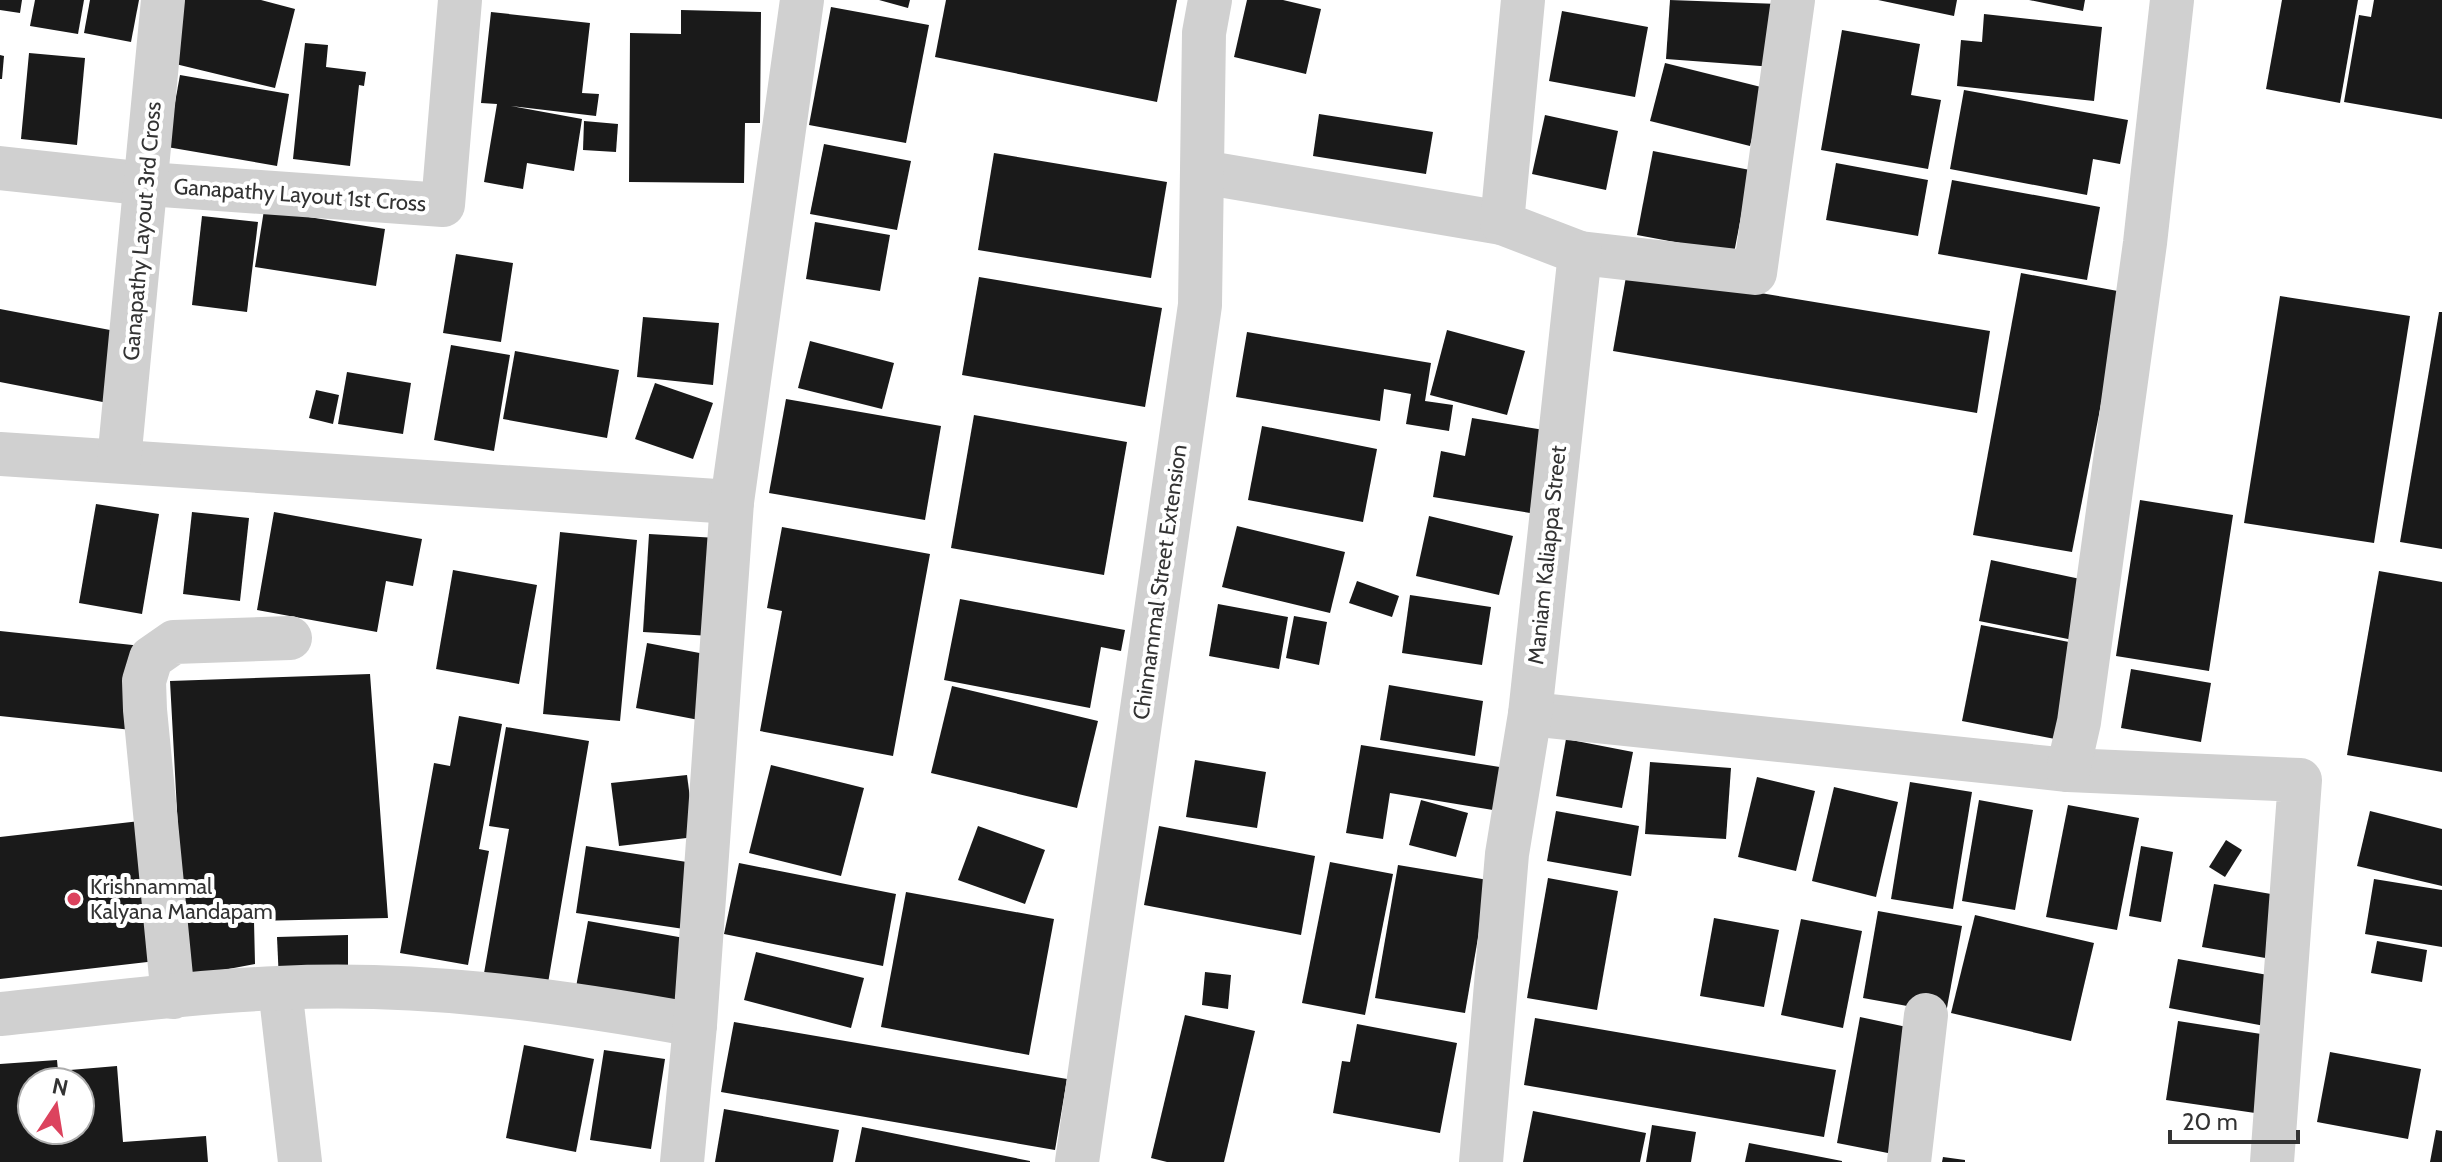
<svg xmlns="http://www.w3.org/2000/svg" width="2442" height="1162" font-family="Cabin,sans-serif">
<rect width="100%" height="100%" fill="#fff"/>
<g fill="#1a1a1a" fill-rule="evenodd">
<path d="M0,0H22L20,13L0,10Z"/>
<path d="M35,0H84L78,34L30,26Z"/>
<path d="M90,0H139L131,42L84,33Z"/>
<path d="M173,0H261L295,9L275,88L159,60Z"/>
<path d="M879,0H910L908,8Z"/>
<path d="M946,0H1177L1157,102L935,57Z"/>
<path d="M1247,0H1283L1321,9L1306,74L1234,57Z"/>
<path d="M1670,0L1779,4L1774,67L1666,59Z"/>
<path d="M1878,0H1957L1954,16Z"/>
<path d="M2029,0H2085L2083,11Z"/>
<path d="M2282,0H2358L2340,103L2266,89Z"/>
<path d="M2374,0H2442V119L2344,102L2359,15L2371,17Z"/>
<path d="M831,7L929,25L906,143L809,125Z"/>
<path d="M681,10L761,12L760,123H745L744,183L629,182L630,33L681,34Z"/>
<path d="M1562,11L1648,27L1635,97L1549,81Z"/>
<path d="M491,12L590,23L582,93L599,94L596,116L511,106L582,119L574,171L527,163L523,189L484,182L497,104L481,103Z"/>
<path d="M1984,14L2102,27L2094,101L1957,86L1961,40L1982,42Z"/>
<path d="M1842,30L1920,44L1911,95L1941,100L1928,169L1821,150Z"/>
<path d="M305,43L328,45L326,67L366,72L364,86L359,85L350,166L293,159Z"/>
<path d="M29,53L85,58L77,145L21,139Z"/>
<path d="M0,55L4,56L2,79H0Z"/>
<path d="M1665,63L1765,88L1750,146L1650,121Z"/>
<path d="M180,75L289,94L277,166L167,147Z"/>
<path d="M1964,90L2128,120L2120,164L2093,159L2087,195L1950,169Z"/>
<path d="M1319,114L1433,132L1426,174L1313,156Z"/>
<path d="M1545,115L1618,131L1606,190L1532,174Z"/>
<path d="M584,121L618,124L616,152L583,150Z"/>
<path d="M824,144L911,161L897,230L810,214Z"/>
<path d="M1653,151L1750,170L1734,253L1637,235Z"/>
<path d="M994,153L1167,182L1151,278L978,250Z"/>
<path d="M1836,163L1928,180L1918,236L1826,220Z"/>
<path d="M1952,180L2100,207L2087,280L1938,254Z"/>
<path d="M264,210L385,229L376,286L255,267Z"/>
<path d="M202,216L258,222L247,312L192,305Z"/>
<path d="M815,222L890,235L880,291L806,279Z"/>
<path d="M456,254L513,263L501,342L443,333Z"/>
<path d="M1627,271L1990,331L1977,413L1613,351Z"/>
<path d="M2021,273L2123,292L2072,552L1973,535Z"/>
<path d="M979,277L1162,308L1145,407L962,375Z"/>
<path d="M2280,296L2410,316L2374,543L2244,523Z"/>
<path d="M0,309L131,334L118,405L0,382Z"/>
<path d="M2439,312H2442V549L2400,542Z"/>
<path d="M643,317L719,323L713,385L637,377Z"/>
<path d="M1447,330L1525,351L1507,415L1430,395Z"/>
<path d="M1247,332L1431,363L1425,401L1453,405L1449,431L1406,424L1411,394L1384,389L1380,421L1236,397Z"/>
<path d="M810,341L894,363L882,409L798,388Z"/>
<path d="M451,345L510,355L494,451L434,440Z"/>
<path d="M515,351L619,370L607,438L503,419Z"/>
<path d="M347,372L411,383L403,434L338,424Z"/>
<path d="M655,383L713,403L693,459L635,439Z"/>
<path d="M316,390L339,395L333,424L309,418Z"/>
<path d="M786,399L941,426L925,520L769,493Z"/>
<path d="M974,415L1127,442L1104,575L951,548Z"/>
<path d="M1472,418L1544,430L1530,513L1433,497L1441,451L1465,456Z"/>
<path d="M1262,426L1377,449L1363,522L1248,500Z"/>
<path d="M2140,500L2233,515L2209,671L2116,656Z"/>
<path d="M96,504L159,514L142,614L79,603Z"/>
<path d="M192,512L249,518L240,601L183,594Z"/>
<path d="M274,512L422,539L413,586L386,581L377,632L257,610Z"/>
<path d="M1429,516L1513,536L1499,595L1416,576Z"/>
<path d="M1237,526L1345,552L1330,613L1222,587Z"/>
<path d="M782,527L930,554L893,756L760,731L782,611L767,608Z"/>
<path d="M560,532L637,540L620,721L543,714Z"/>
<path d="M649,534L717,538L711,636L643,632Z"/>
<path d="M1991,560L2085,580L2073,640L1979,621Z"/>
<path d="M453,570L537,585L519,684L436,669Z"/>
<path d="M2379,571L2442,582V772L2347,755Z"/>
<path d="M1357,581L1399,596L1392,617L1349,603Z"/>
<path d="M1410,595L1491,607L1482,665L1402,653Z"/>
<path d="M960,599L1125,630L1121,651L1101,647L1090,708L944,680Z"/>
<path d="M1218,604L1288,617L1279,669L1209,656Z"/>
<path d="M1294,616L1327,622L1319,665L1286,658Z"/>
<path d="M1981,625L2074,643L2055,739L1962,721Z"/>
<path d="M0,631L142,646L132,730L0,716Z"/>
<path d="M647,643L710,655L699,720L636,708Z"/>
<path d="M2131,669L2211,683L2201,742L2121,728Z"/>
<path d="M370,674L388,918L254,921L255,964L186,977L170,681Z"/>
<path d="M1389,685L1483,701L1475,756L1380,740Z"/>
<path d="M952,686L1098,721L1077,808L931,773Z"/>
<path d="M459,716L502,724L479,849L489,851L468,965L400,953L434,763L450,766Z"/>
<path d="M506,727L589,741L547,989L483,979L509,829L489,826Z"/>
<path d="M1566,739L1633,752L1622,808L1556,796Z"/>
<path d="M1361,745L1506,768L1499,811L1390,793L1383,839L1346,833Z"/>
<path d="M1195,760L1266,772L1257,828L1186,817Z"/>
<path d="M1650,762L1731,768L1726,839L1645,834Z"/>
<path d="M771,765L864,788L841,876L749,853Z"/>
<path d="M687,775L695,837L619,846L611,783Z"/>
<path d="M1757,777L1815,791L1796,871L1738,857Z"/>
<path d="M1910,782L1972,792L1953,909L1891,899Z"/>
<path d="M1834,787L1898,802L1876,897L1812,881Z"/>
<path d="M1421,800L1468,813L1456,857L1409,845Z"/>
<path d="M1979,800L2033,810L2015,910L1962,901Z"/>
<path d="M2068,805L2139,818L2117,930L2046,917Z"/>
<path d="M1556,811L1639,826L1631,876L1547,861Z"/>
<path d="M2370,811L2442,829V886L2357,866Z"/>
<path d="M140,821L156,961L0,979V837Z"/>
<path d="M978,826L1045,850L1025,904L958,880Z"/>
<path d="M1159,826L1315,856L1301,935L1144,905Z"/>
<path d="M2226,840L2242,850L2225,877L2209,867Z"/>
<path d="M586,846L693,863L684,929L576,913Z"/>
<path d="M2141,846L2173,852L2161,922L2129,916Z"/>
<path d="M1330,862L1393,874L1365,1015L1302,1003Z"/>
<path d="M739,863L896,894L883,966L724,934Z"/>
<path d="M1398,865L1488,880L1465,1013L1375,998Z"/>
<path d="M1548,878L1618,891L1597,1010L1527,998Z"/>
<path d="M2374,879L2442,890V947L2365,934Z"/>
<path d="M2214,884L2288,897L2277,960L2202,947Z"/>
<path d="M906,892L1054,919L1029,1055L881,1027Z"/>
<path d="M1878,911L1962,926L1946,1013L1863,998Z"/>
<path d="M1975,915L2094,943L2071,1041L1951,1013Z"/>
<path d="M1714,918L1779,930L1764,1007L1700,996Z"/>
<path d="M1801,919L1862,931L1843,1028L1781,1015Z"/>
<path d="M588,921L690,939L678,1005L576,987Z"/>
<path d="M348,935V979L279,981L277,937Z"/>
<path d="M2377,941L2427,950L2422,982L2371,973Z"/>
<path d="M756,952L864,978L851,1028L744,1000Z"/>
<path d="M2178,959L2279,977L2270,1027L2169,1008Z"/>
<path d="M1205,972L1231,975L1228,1009L1202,1005Z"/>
<path d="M1185,1015L1255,1031L1224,1162H1167L1151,1158Z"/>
<path d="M1860,1017L1916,1029L1893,1154L1837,1143Z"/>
<path d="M1535,1018L1836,1070L1824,1137L1524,1085Z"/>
<path d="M2178,1021L2274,1036L2262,1114L2166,1100Z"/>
<path d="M734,1022L1067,1079L1055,1150L721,1092Z"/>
<path d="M1357,1024L1457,1043L1440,1133L1333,1113L1342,1061L1350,1062Z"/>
<path d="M524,1045L594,1059L576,1152L506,1138Z"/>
<path d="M604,1050L665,1059L651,1149L590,1140Z"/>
<path d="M2330,1052L2421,1069L2408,1139L2317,1122Z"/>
<path d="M57,1060L58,1071L117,1066L123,1142L206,1136L208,1162H0V1064ZM32,1082H80V1130H32Z"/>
<path d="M724,1109L839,1130L833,1162H715Z"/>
<path d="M1533,1111L1646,1133L1640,1162H1523Z"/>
<path d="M1652,1125L1696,1132L1691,1162H1646Z"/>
<path d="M862,1127L1030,1161V1162H855Z"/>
<path d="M2436,1130L2442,1131V1162H2430Z"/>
<path d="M1749,1143L1842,1161V1162H1745Z"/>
<path d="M1943,1157L1965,1160V1162H1942Z"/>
</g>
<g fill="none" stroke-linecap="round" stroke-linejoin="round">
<g stroke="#d0d0d0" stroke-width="44">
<path d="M0,168L148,184L443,205L460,0"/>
<path d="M1202,172L1502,223"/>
<path d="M1580,253L1755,273L1793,0"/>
<path d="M0,454L732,502"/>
<path d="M119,461L163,0"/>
<path d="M1530,714L2068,770L2300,780L2272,1162"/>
<path d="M2068,770L2079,722L2145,243L2172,0"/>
<path d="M280,988L300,1162"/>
<path d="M173,997L145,710L144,681L151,658L174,642L290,638"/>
<path d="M0,1014C93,1005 186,992 278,988C419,981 558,1000 695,1025"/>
<path d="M682,1162L695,1025L732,502L802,0"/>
<path d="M1077,1162L1200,305L1204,33L1210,0"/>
<path d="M1481,1162L1507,854L1530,714L1580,253L1502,223L1523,0"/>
<path d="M1909,1162L1926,1015"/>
</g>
</g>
<circle fill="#dc435e" stroke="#fff" stroke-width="3" cx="74" cy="899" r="8"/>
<g text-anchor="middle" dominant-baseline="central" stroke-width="8" stroke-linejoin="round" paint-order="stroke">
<g font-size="22" fill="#333" stroke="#fff">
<text transform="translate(300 195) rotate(4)">Ganapathy Layout 1st Cross</text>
<text transform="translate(142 231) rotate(-85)">Ganapathy Layout 3rd Cross</text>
<text transform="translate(1547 555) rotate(-84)">Maniam Kaliappa Street</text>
<text transform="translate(1160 582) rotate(-82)">Chinnammal Street Extension</text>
</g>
<g font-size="22" fill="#333" stroke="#fff" text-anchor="start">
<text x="90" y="886">Krishnammal<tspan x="90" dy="25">Kalyana Mandapam</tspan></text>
</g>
</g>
<g transform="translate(56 1106) rotate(12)"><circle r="38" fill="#ffffff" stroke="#adadad" stroke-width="2"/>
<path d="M0-6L14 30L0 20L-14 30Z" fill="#dc435e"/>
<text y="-12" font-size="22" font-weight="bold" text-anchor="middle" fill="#333333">N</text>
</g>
<path d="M2170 1130v12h128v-12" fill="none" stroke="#333333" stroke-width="4"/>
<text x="2182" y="1130" font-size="24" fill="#333333" stroke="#ffffff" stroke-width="6" paint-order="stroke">20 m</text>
</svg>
